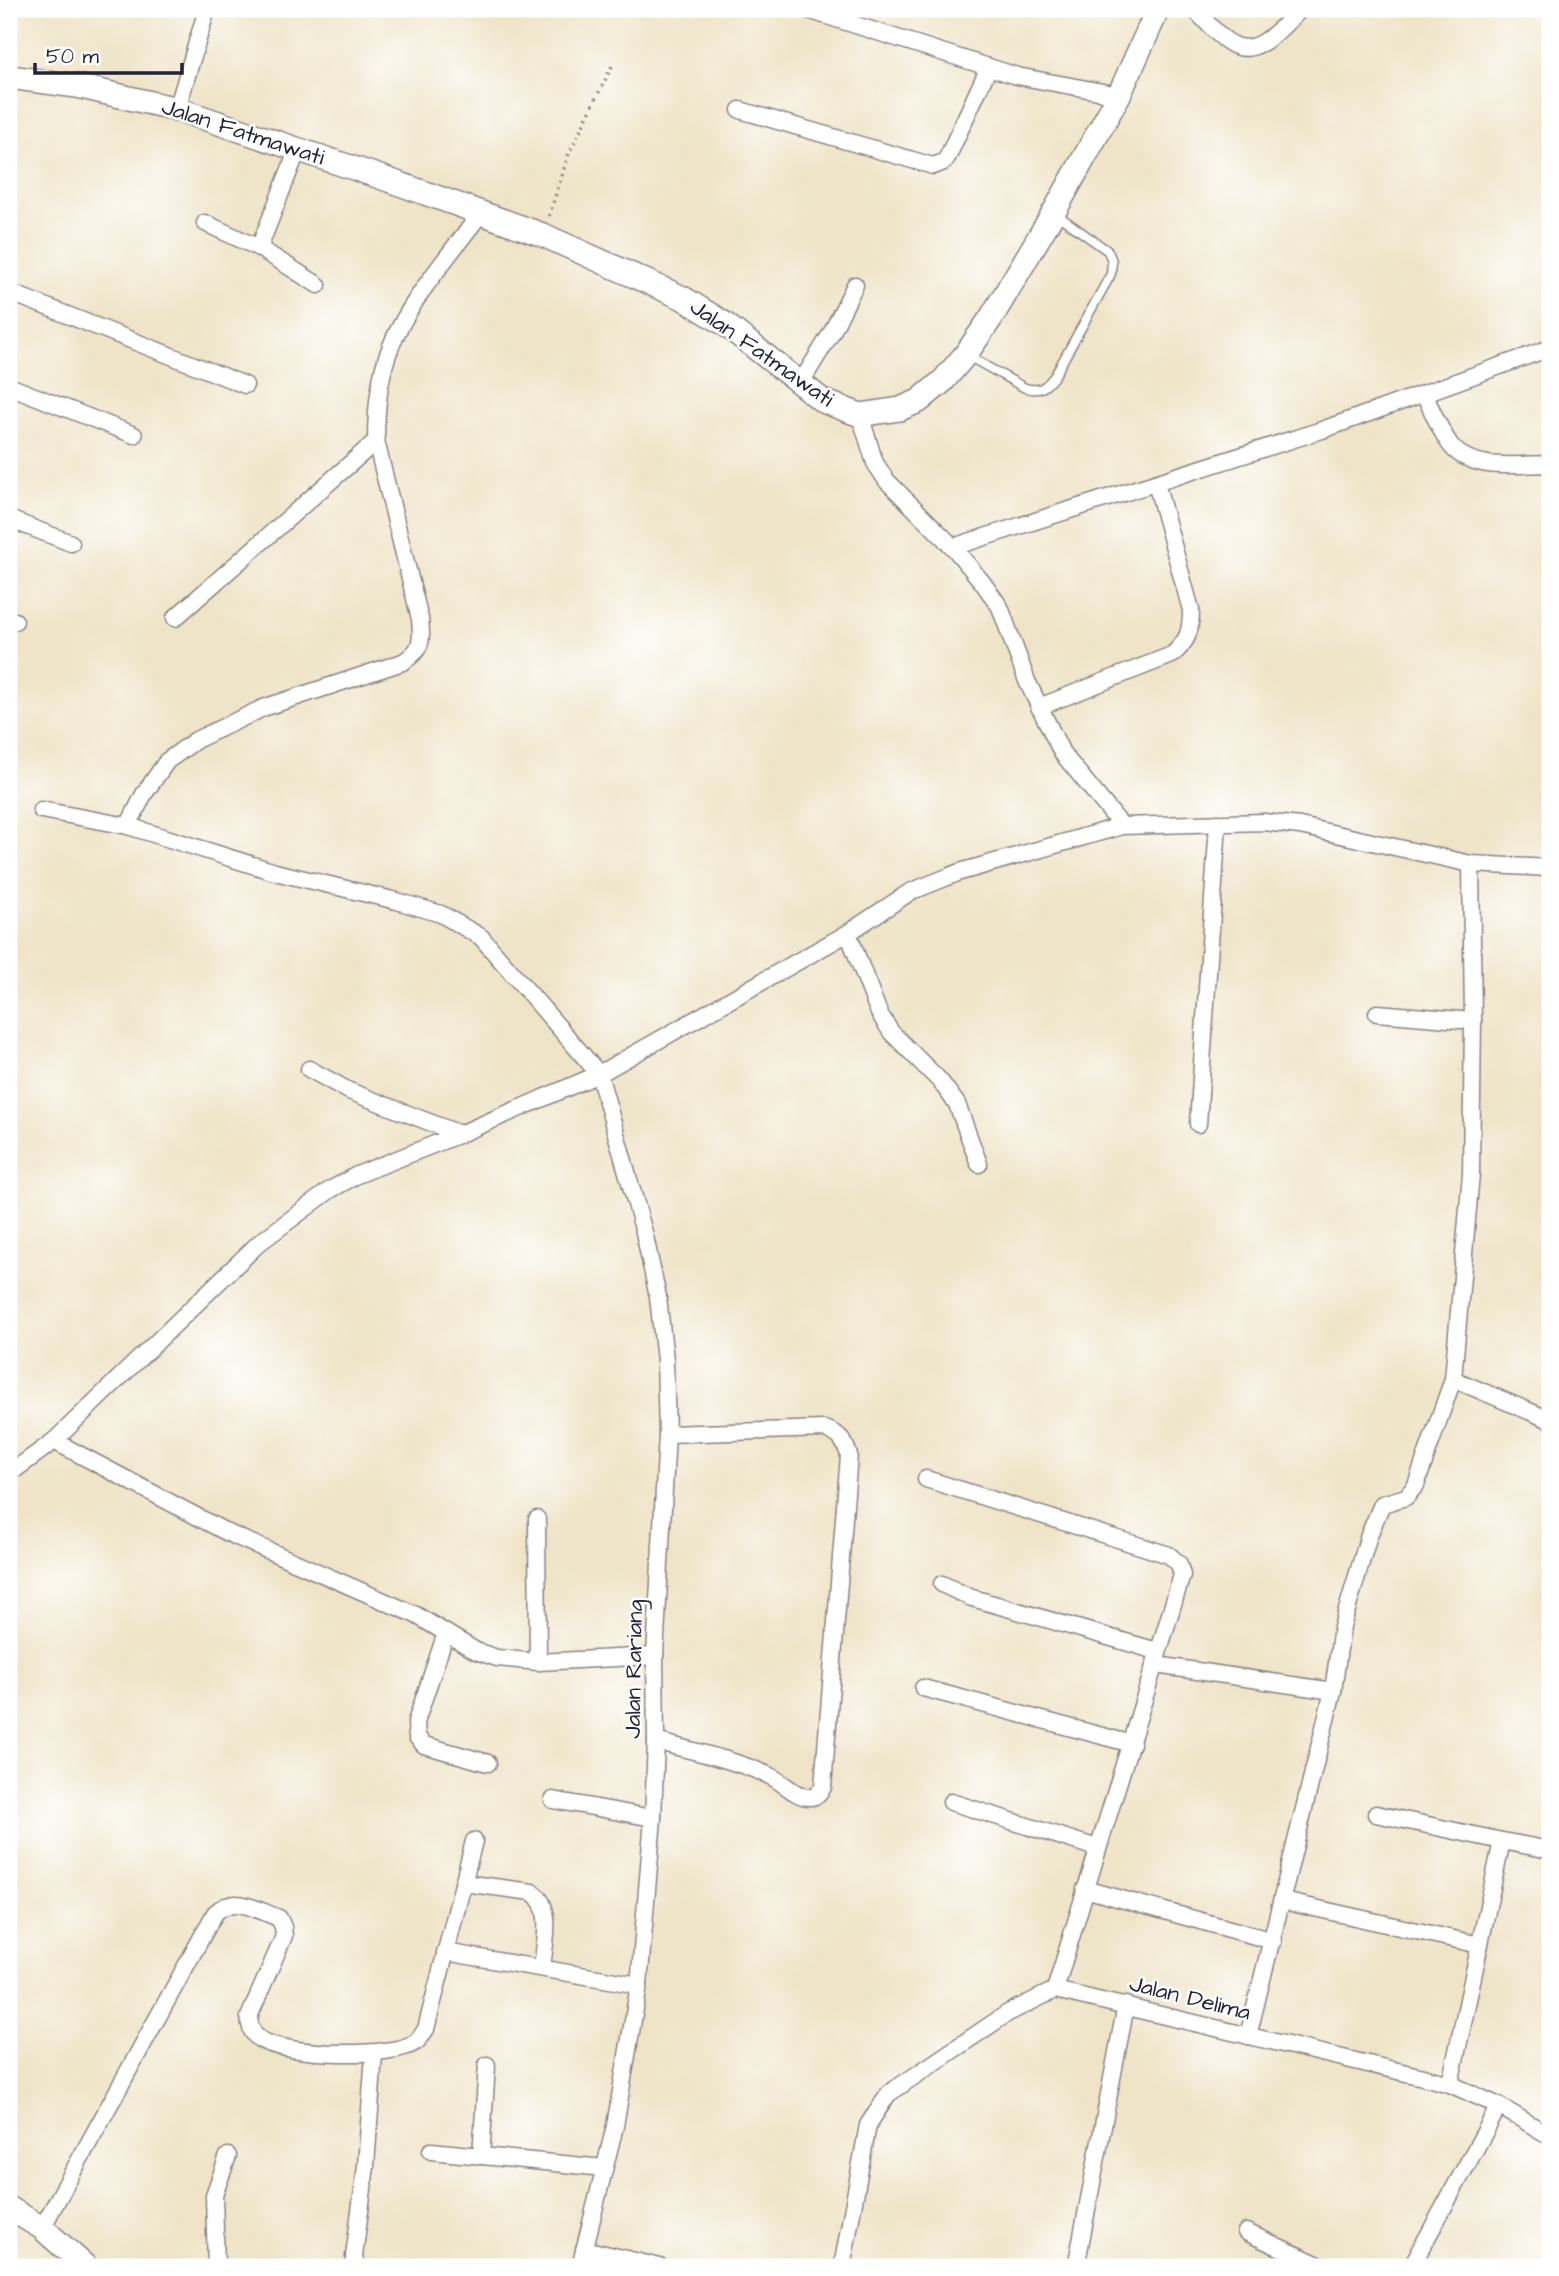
<svg xmlns="http://www.w3.org/2000/svg" width="1559" height="2276" font-family="'Architects Daughter',sans-serif">
<rect width="100%" height="100%" fill="#fff"/>
<filter id="ink" filterUnits="userSpaceOnUse"><feTurbulence type="fractalNoise" baseFrequency=".0143" numOctaves="2"/><feDisplacementMap in="SourceGraphic" scale="14" xChannelSelector="R" yChannelSelector="G"/><feConvolveMatrix kernelMatrix="1 2 1 2 8 2 1 2 1" color-interpolation-filters="sRGB"/></filter>
<filter id="wash" filterUnits="userSpaceOnUse"><feTurbulence type="fractalNoise" baseFrequency=".00686" numOctaves="4" result="noise"/><feDisplacementMap in="SourceGraphic" scale="28" xChannelSelector="R" yChannelSelector="G"/><feGaussianBlur stdDeviation="1.57" result="paint"/><feColorMatrix in="noise" values="0 0 0 0 0 0 0 0 0 0 0 0 0 0 0 0 0 1.4 0 .05"/><feComposite in="paint" operator="in"/></filter>
<g filter="url(#wash)">
<rect width="100%" height="100%" fill="#efe4c8"/>
</g>
<g filter="url(#ink)">
<g fill="none" stroke-linecap="round" stroke-linejoin="round">
<defs>
<path id="lane" d="M968,356L1025,388C1041,392 1046,387 1055,375L1111,274L1112,261L1108,251L1056,214"/>
<g id="street">
<path d="M805,9L1017,76L1119,95"/>
<path d="M1194,9C1206,20 1220,40 1236,46C1260,56 1285,23 1301,9"/>
<path d="M9,10V9"/>
<path d="M177,109L207,9"/>
<path d="M740,110L933,166L944,162L948,156L989,67"/>
<path d="M205,223L259,248L318,285"/>
<path d="M259,248L298,149"/>
<path d="M9,292L245,385"/>
<path d="M800,384L832,332L855,285"/>
<path d="M9,386L134,435"/>
<path d="M1424,394C1432,410 1439,428 1449,443C1469,473 1519,464 1550,464"/>
<path d="M860,415L875,463L887,481L953,547L983,583L1000,607L1027,681L1062,753L1122,826"/>
<path d="M9,519L71,543"/>
<path d="M953,547L1322,430L1550,348"/>
<path d="M175,618L376,441"/>
<path d="M9,619L15,621"/>
<path d="M1039,707L1172,655C1188,641 1191,631 1191,610L1156,483"/>
<path d="M41,810L128,826L275,872L397,901L441,914L481,937L599,1074L644,1232L658,1297L665,1360L667,1434L655,1656L656,1741L653,1818L639,1985L615,2126L580,2267"/>
<path d="M128,826L144,794L167,761L196,740L263,708L403,662C423,649 422,641 420,619L376,441C376,410 379,375 391,346C409,301 451,253 481,213"/>
<path d="M848,933L879,1013L891,1032L940,1081L957,1104L979,1164"/>
<path d="M1377,1013L1473,1021"/>
<path d="M309,1069L349,1091L460,1134"/>
<path d="M1198,1124L1218,823"/>
<path d="M1453,1379L1550,1420"/>
<path d="M54,1441L228,1533L416,1615L476,1651L497,1658L538,1662L655,1656"/>
<path d="M9,1474L54,1441L259,1243L330,1190L357,1175L460,1134L599,1074L848,933L910,892L960,872L1122,826L1264,822L1300,826L1471,864L1550,868"/>
<path d="M926,1479L1169,1555L1179,1564L1182,1575L1055,1990"/>
<path d="M537,1519L538,1662"/>
<path d="M942,1584L969,1597L1157,1651"/>
<path d="M446,1633L416,1722L417,1737L424,1745L488,1763"/>
<path d="M1156,1665L1333,1691"/>
<path d="M923,1688L1132,1744"/>
<path d="M656,1741C694,1752 737,1760 772,1777C784,1783 797,1798 811,1797C817,1797 820,1791 823,1787L849,1455C844,1440 840,1434 824,1429L667,1434"/>
<path d="M553,1800L653,1818"/>
<path d="M951,1802L1097,1848"/>
<path d="M1376,1814L1502,1841"/>
<path d="M463,1883L532,1892C555,1907 544,1944 542,1968"/>
<path d="M1085,1889L1273,1941"/>
<path d="M1283,1901L1480,1945"/>
<path d="M445,1952L639,1985"/>
<path d="M1248,2036L1333,1691L1342,1627L1369,1535L1382,1504L1406,1497L1416,1485L1453,1379L1471,1174L1473,1021L1471,864"/>
<path d="M1450,2084L1502,1841L1550,1850"/>
<path d="M1499,2106L1550,2136"/>
<path d="M431,2151L604,2168"/>
<path d="M481,2156L487,2065"/>
<path d="M42,2228L215,1913C235,1894 256,1910 279,1918L283,1927L284,1936L249,2017C250,2026 251,2034 261,2040C286,2055 391,2059 416,2042C420,2039 423,2033 426,2029L474,1841"/>
<path d="M1246,2232L1323,2267"/>
<path d="M584,2249L660,2267"/>
<path d="M216,2267L214,2195L228,2156"/>
<path d="M356,2267L354,2256L366,2166L374,2054"/>
<path d="M842,2267L868,2125L888,2094L1008,2013L1055,1990L1423,2077L1450,2084L1499,2106L1411,2267"/>
<path d="M1076,2267L1126,2005"/>
</g>
<g id="secondary">
<path d="M9,77L77,86L177,109L380,177L543,235L683,298L725,324L823,401L860,415L900,409L919,401L943,381L966,354L991,318L1054,212L1119,95L1158,9"/>
<path d="M9,2208L42,2228L86,2267"/>
</g>
</defs>
<use href="#lane" stroke="#888382" stroke-width="11"/>
<use href="#street" stroke="#888382" stroke-width="19"/>
<use href="#secondary" stroke="#888382" stroke-width="26"/>
<path stroke="#888382" stroke-width="3.5" stroke-dasharray="2 5" stroke-linecap="butt" d="M549,216L569,153L613,64"/>
<use href="#lane" stroke="#fff" stroke-width="8"/>
<use href="#street" stroke="#fff" stroke-width="16"/>
<use href="#secondary" stroke="#fff" stroke-width="23"/>
</g>
</g>
<g text-anchor="middle" dominant-baseline="central" stroke-width="5" stroke-linejoin="round" paint-order="stroke">
<g font-size="23" fill="#22223b" stroke="#fff">
<text transform="translate(243 132) rotate(18)">Jalan Fatmawati</text>
<text transform="translate(762 353) rotate(35)">Jalan Fatmawati</text>
<text transform="translate(634 1669) rotate(-89)">Jalan Rariang</text>
<text transform="translate(1190 1998) rotate(14)">Jalan Delima</text>
</g>
</g>
<rect width="1559" height="2276" fill="none" stroke="#fff" stroke-width="35"/>
<path d="M35 63v10h147v-10" fill="none" stroke="#22223b" stroke-width="3.5"/>
<text x="46" y="63" font-size="21" fill="#22223b" stroke="#ffffff" stroke-width="5" paint-order="stroke">50 m</text>
</svg>
